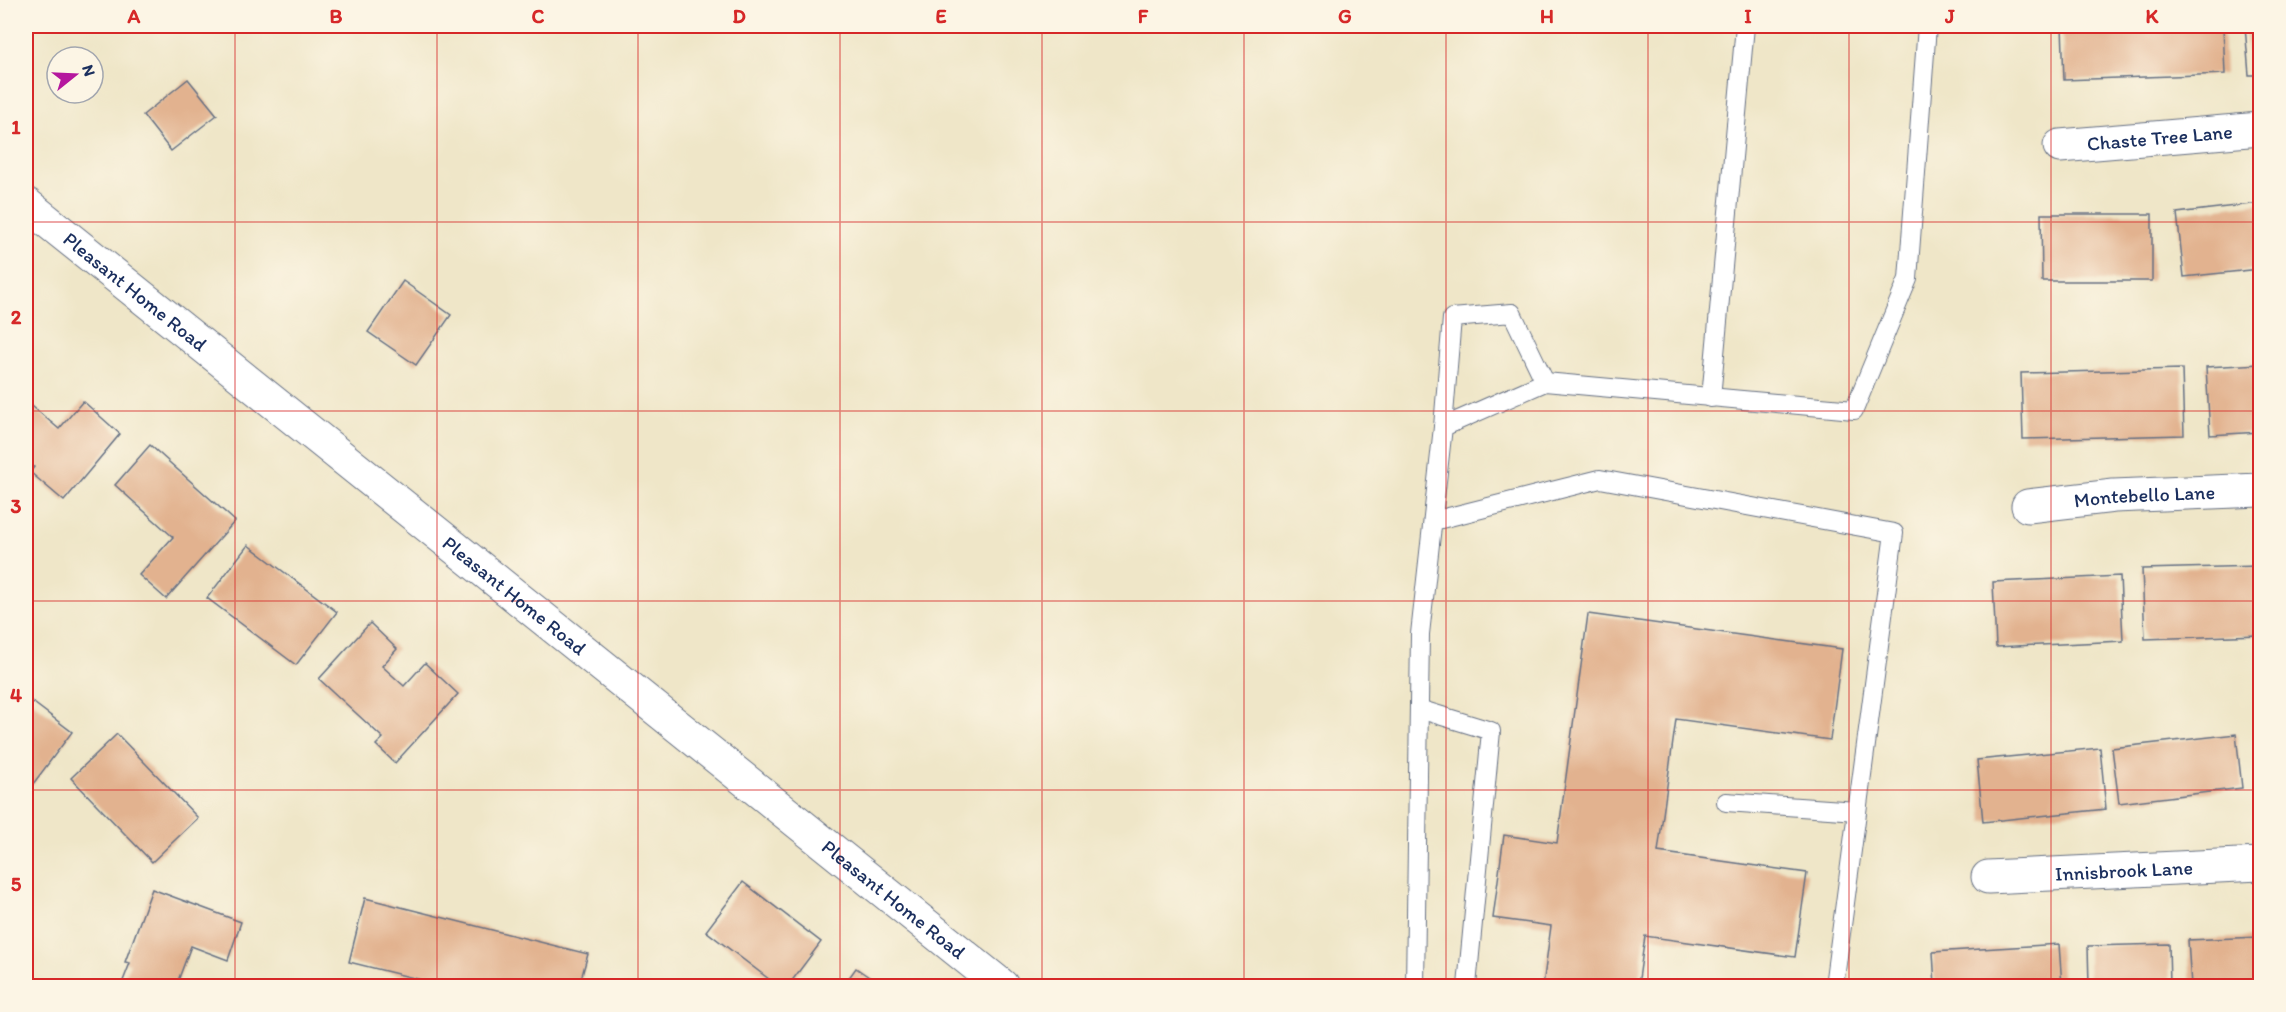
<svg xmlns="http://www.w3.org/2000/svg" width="2286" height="1012" font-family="Itim,sans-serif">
<rect width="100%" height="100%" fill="#fcf5e5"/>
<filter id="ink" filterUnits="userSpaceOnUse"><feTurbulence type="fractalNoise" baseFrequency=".0167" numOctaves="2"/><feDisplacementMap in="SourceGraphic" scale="12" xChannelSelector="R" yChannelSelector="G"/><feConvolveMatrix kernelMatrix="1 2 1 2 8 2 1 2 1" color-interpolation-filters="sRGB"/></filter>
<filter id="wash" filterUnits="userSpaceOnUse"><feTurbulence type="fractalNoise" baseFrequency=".008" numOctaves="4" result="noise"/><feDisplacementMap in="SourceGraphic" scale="24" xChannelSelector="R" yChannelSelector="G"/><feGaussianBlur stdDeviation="1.35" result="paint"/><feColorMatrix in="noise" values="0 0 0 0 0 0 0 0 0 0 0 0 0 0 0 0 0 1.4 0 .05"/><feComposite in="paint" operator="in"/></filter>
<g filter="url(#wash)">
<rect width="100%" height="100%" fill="#efe6c8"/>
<g id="blocks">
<g fill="#e2b28f">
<path d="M2062,26H2223L2225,74L2064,80Z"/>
<path d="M2245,26H2260V75H2249Z"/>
<path d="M188,79L217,115L171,151L143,115Z"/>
<path d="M2260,203V269L2184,277L2177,213Z"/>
<path d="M2041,214H2152V281H2042Z"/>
<path d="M403,281L451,315L416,365L368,332Z"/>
<path d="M2260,364V432L2210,435L2206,367Z"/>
<path d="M2182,369L2184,435L2023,439L2021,373Z"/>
<path d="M26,401L59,429L83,401L120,434L64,501L30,472L34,467L26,460Z"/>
<path d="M150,445L235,521L166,599L139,575L173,537L115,485Z"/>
<path d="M248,545L337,612L296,665L207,598Z"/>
<path d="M2259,566L2260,635L2145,639L2142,569Z"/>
<path d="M2120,576L2123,641L1996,647L1993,582Z"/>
<path d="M1588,614L1842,649L1830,740L1676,719L1658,852L1807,873L1795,957L1645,936L1638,986H1543L1551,926L1493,918L1504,835L1557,843Z"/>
<path d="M370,623L397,649L382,666L404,686L425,663L458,694L395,763L376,745L383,738L319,679Z"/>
<path d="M26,697L72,732L33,784L26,779Z"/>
<path d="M117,734L198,818L152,862L71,778Z"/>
<path d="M2236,734L2242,788L2119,803L2112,748Z"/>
<path d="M2100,748L2106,809L1983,822L1977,760Z"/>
<path d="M743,882L821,942L788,986H778L706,931Z"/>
<path d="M152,889L241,922L228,960L191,946L176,986H121L130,963L125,962Z"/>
<path d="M365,898L588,954L579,986H446L349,962Z"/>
<path d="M2260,937V986H2191L2188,940Z"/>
<path d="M2059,944L2062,986H1935L1933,952Z"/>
<path d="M2169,944L2170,986H2089L2088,946Z"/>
<path d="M856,968L882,986H843Z"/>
</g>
</g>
</g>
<g filter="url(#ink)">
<use href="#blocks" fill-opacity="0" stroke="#656f83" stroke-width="1.5"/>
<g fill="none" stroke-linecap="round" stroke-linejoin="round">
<defs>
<g id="service">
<path d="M1711,398L1745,26"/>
<path d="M1443,427L1452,318L1512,313L1545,382"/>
<path d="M1433,521L1600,479L1894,533L1834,986"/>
<path d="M1419,709L1491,731L1467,986"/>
<path d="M1726,802L1857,811"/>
<path d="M1415,986L1420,634L1443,427L1545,382L1854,410L1908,279L1927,26"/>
</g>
<g id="minor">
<path id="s1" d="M2060,146L2260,129"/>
<path id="s2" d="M2028,506L2114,496L2260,490"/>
<path id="s3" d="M1988,877L2260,864"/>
</g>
<g id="secondary">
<path id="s4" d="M26,204L1002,986"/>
</g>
</defs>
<use href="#service" stroke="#656f83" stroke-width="20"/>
<use href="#minor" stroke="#656f83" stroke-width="35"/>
<use href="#secondary" stroke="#656f83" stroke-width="35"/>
<use href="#service" stroke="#fff" stroke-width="18"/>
<use href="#minor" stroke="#fff" stroke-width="33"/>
<use href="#secondary" stroke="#fff" stroke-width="33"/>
</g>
</g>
<path fill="none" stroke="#d62828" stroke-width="1.5" stroke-opacity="0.55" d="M235,26V986M437,26V986M638,26V986M840,26V986M1042,26V986M1244,26V986M1446,26V986M1648,26V986M1849,26V986M2051,26V986M26,222H2260M26,411H2260M26,601H2260M26,790H2260"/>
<g text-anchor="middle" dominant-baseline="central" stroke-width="6" stroke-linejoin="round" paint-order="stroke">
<g font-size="20" fill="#1b2f5e" stroke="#fcf5e5">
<text stroke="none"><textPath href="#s1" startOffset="100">Chaste Tree Lane</textPath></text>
<text stroke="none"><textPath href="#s4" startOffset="140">Pleasant Home Road</textPath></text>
<text stroke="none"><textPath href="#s2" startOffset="117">Montebello Lane</textPath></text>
<text stroke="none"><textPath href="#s4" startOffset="626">Pleasant Home Road</textPath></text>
<text stroke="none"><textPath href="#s3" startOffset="136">Innisbrook Lane</textPath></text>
<text stroke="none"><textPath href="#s4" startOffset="1112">Pleasant Home Road</textPath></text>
</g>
</g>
<rect width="2286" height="1012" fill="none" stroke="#fcf5e5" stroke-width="66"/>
<g transform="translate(75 75) rotate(72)"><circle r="28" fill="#fcf5e5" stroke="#a2a6af" stroke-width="1.5"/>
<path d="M0-4.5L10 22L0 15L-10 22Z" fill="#b5179e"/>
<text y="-9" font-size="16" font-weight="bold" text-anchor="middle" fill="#1b2f5e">N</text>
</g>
<rect x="33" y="33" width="2220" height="946" fill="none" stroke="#d62828" stroke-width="2"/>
<g font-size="20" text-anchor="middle" font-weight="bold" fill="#d62828">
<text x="134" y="23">A</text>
<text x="336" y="23">B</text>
<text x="538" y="23">C</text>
<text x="739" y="23">D</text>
<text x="941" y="23">E</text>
<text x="1143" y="23">F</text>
<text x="1345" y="23">G</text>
<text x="1547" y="23">H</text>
<text x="1748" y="23">I</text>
<text x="1950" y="23">J</text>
<text x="2152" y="23">K</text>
<text x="16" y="134">1</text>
<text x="16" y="324">2</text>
<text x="16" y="513">3</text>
<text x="16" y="702">4</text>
<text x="16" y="891">5</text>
</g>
</svg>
